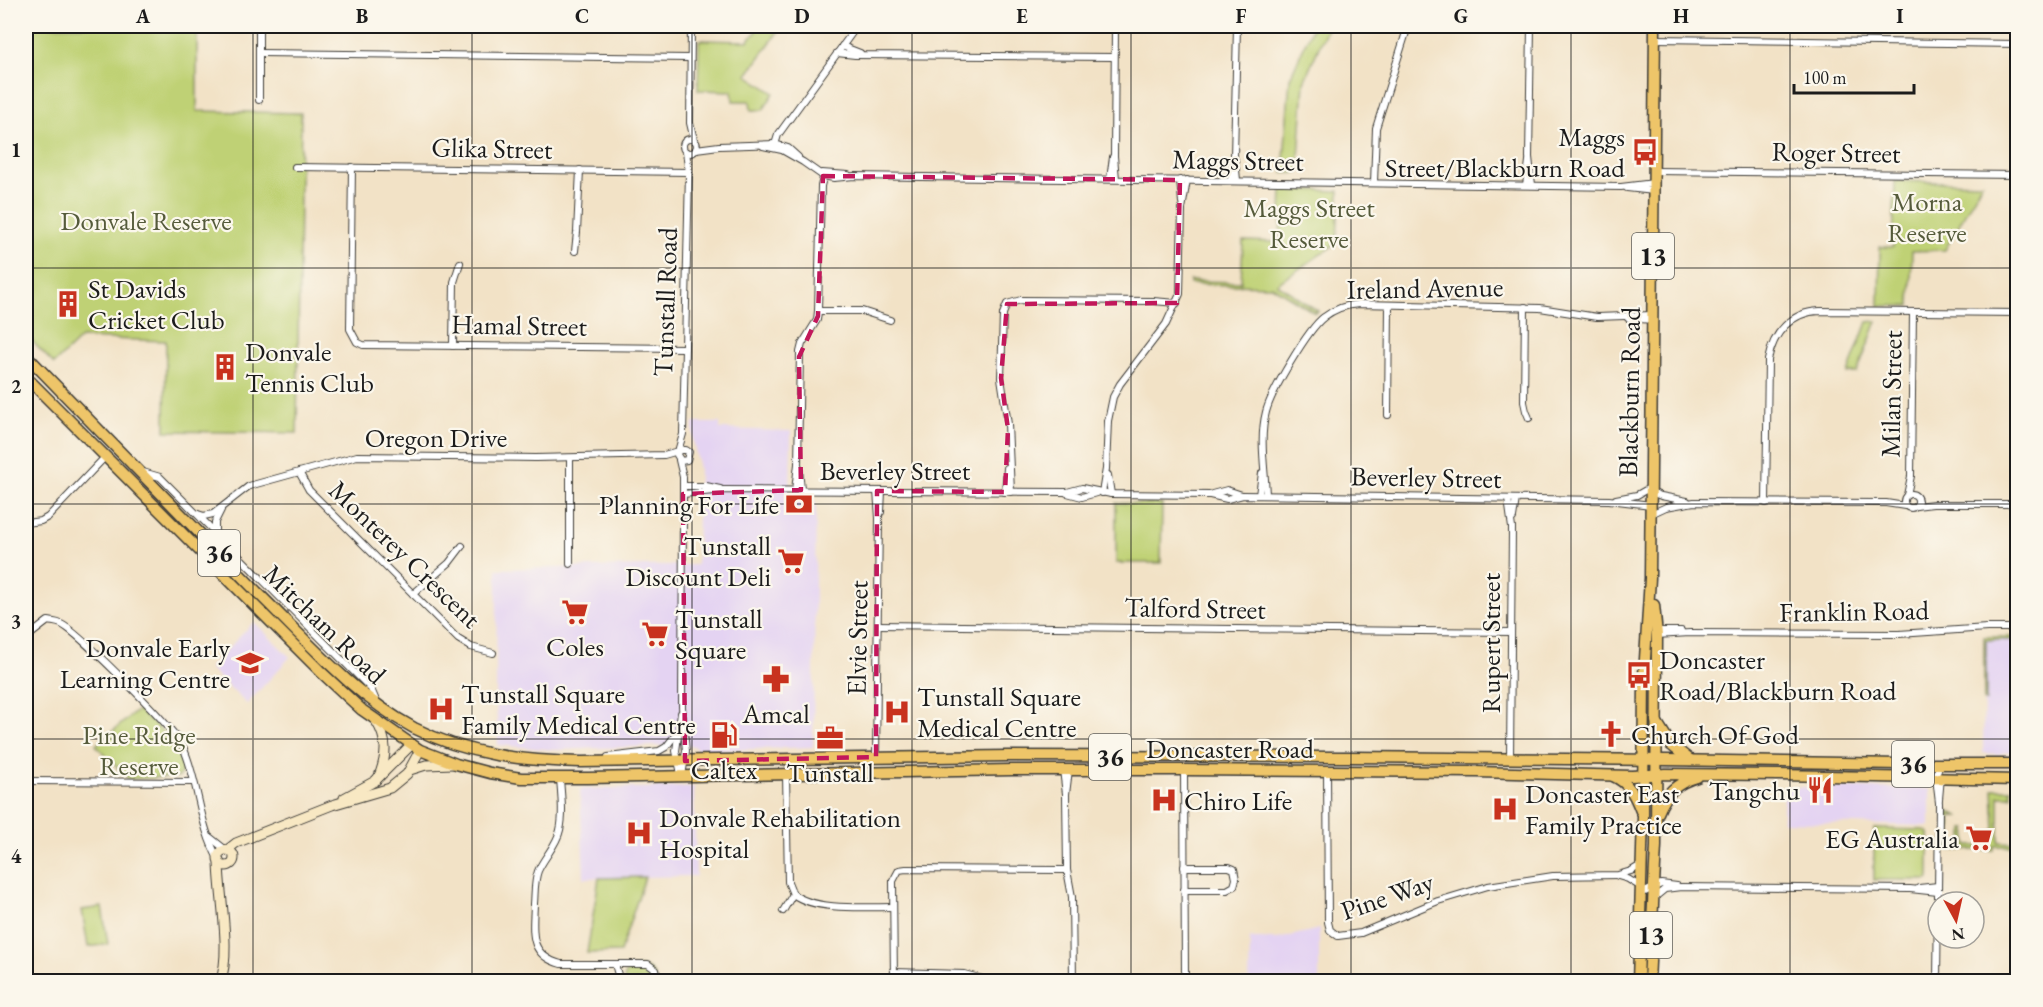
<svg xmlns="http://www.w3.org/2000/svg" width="2043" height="1007" font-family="'EB Garamond',serif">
<rect width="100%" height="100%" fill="#fbf7ec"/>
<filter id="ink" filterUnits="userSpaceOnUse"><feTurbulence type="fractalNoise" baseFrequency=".0167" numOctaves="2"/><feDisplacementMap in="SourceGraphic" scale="12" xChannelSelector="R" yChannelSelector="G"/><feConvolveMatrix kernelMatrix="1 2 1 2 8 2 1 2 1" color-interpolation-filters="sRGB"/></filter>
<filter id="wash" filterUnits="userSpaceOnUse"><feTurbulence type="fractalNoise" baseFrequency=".008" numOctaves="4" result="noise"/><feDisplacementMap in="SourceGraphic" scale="24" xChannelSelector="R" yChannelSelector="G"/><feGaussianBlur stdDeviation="1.35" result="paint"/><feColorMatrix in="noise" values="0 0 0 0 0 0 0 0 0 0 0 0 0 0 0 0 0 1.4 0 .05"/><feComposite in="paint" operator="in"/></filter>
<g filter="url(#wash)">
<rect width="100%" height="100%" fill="#f2e2c6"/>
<g fill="#e4d3f2">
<path d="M693,423H720V429L791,431L790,500L816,501L813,747L699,751L694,746H655L555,750L498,745L496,699L497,569L697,565L699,469L693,439Z"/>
<path d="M254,622L290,657L247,704L209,668Z"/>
<path d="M1985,638H2017V750L1997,754L1983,753Z"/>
<path d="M694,787L696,876L584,878L580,789Z"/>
<path d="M1784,787L1930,789V826L1783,822Z"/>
<path d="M1319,929V981L1129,982L1249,980L1250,938L1278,939Z"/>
</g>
<g fill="#bfd174" stroke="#6e7648" stroke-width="1.5">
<path d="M26,26H197V111L301,113L297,433L165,431L166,341L81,338L54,364L26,335Z"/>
<path d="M756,26H782L747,75L774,93L763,110H751L750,101H733L732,91L698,90L699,40L748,41L756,32Z"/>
<path d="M1313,26H1328L1304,82L1298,173H1283L1290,78Z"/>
<path d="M1895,181L1982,183L1945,250L1912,251L1910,306H1879L1880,247H1893Z"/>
<path d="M1282,189L1339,191L1337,243L1277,284L1318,311L1315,313L1272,286L1190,284V281L1241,282L1243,241L1280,242Z"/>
<path d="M1877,321L1857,373H1848L1867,322Z"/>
<path d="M1116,503L1162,504L1161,563H1116Z"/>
<path d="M1984,637H2018L2017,640H1986V701H1984Z"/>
<path d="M138,710L174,741L181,753L184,767L179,777L128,779L96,745Z"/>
<path d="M1993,789H2011V796H1999V842L2017,843V846H1994V850H1948V810L1958,816H1951V846H1964V829H1967V846H1990L1991,831L1995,830Z"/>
<path d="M1874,829L1924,830L1929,833V878L1928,880H1874Z"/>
<path d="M645,877L620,952L587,953L599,878Z"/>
<path d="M102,907L108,944L88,947L82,910Z"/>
<path d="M632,968C644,966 654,967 655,981H624L625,974Z"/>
</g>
</g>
<g filter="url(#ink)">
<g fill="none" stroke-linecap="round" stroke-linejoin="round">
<defs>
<g id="street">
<path d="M691,26L690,123L694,140"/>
<path d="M1115,26L1114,156L1116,179"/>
<path d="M1531,26L1529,157L1532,185"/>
<path d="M1655,39L2018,44"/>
<path d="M842,46L860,53"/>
<path d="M259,53L690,58"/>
<path d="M837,53L855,55L1114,57"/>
<path d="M259,100V26"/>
<circle cx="690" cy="146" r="7"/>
<path d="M763,146L782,150L803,162L823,176L834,178L854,176L1621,187L1654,183"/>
<path d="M774,148L778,135L857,26"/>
<path d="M696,149L719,146L775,144L788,148L798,157"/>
<path d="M1235,160L1237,180"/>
<path d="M295,167L689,172"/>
<path d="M352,167L350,329L357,342L363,345L685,348"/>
<path d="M1654,171L2018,175"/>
<path d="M822,173L848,175"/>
<path d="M1110,179L1113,157"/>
<path d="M1180,180L1182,203"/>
<path d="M1231,180L1234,157L1237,26"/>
<path d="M1374,183L1376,128L1408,26"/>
<path d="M1526,185L1529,161"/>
<path d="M1627,188L1654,191"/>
<path d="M575,251L577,232L580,170"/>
<path d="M1525,307L1524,402L1526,411L1529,418"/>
<path d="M818,311H862L890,320"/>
<path d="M1628,318L1652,320"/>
<path d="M453,346L454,282L460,263"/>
<path d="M1388,415L1389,305"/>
<path d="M680,450H686L689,452L687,460L681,461L677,455L683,434L689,172L686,152"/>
<path d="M679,460L683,477V507L682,707L686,751L682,776"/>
<path d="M799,467L801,490"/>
<path d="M143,472L160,477L371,689L377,703"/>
<path d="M299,472L309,490L458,639L471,647L493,653"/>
<path d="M1108,475L1111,494"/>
<path d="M683,486H706L720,489"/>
<path d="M795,490L798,464L800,352L802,344L817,320L818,311L821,186L824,174"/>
<path d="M1005,492L1007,468"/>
<path d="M1011,492L1008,424L1001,378L1003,314L1007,304L1021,300L1153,301L1177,303"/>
<path d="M1651,492L1661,496L1687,501"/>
<path d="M1067,493L1082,497L1096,493"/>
<path d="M1102,493L1106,469L1108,421L1113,397L1120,384L1166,324L1180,294L1182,209L1187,180"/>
<circle cx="1911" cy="501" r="7"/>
<path d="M683,494L724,490L1067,492L1082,488L1111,494L1210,495L1227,499L1243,495L1609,500L1651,505"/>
<path d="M1212,494L1227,490L1242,495"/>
<path d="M1259,495L1262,473"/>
<path d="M1266,495C1265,468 1259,439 1266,412C1271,392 1308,329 1324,317C1334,309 1346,305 1359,304L1540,308L1597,317L1652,315"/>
<path d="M1907,495L1911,476L1913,312"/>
<path d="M1508,499L1512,528L1510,759"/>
<path d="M1616,499L1637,495L1651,487"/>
<path d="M1766,503L1768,360C1773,333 1791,312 1820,311L2018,313"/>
<path d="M1916,506L1933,504H2018"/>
<path d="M881,512L882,491"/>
<path d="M198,514L204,516L213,514L249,486L357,456L536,458L664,455L678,451"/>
<path d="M1651,514L1666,507L1694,502L1886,503L1905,506"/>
<path d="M1513,518L1516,499"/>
<path d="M26,523L41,521L48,517L106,456"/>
<path d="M215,531V522L221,510"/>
<path d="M570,564V458"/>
<path d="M413,594L449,563L462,546"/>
<path d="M878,625L1511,632"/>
<path d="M1655,631H1681"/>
<path d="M1656,635L1690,633L1899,634L1987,628H2018"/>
<path d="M26,638L48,621C52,622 57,622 61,624C78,632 176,730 183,747C199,782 199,827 219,860"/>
<path d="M681,713L676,751L681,774"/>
<path d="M608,757L659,751L666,747L677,733"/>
<path d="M876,757L879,518L877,491"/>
<path d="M1063,770L1066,794"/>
<path d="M1069,770L1066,794L1067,870L1072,897L1073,982"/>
<path d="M1184,770L1185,981"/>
<path d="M1327,770L1328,922L1330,930L1338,936L1361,933L1438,901L1488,886L1553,876L1618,875L1631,871L1641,865"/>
<path d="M786,774L788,882L793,894"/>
<path d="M560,778C561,795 564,814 560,830C557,845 544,857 538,871C534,882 535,893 534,904C533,932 528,955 561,964H648L656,970L659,982"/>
<path d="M26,781L194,782"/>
<path d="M1939,799L1941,777"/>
<path d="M211,838L226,850"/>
<path d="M1184,867H1229L1234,869L1236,879L1234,886L1227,890H1184"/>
<path d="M1618,876L1628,879L1641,887"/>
<path d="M1919,888L1938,886"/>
<path d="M793,894C815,911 866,907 893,907"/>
<path d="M1641,894L1661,884L1677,886"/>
<path d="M1654,898L1665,889L1681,887L1910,889L1938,892"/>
<path d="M783,911L793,894"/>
<path d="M615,964L620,982"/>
<path d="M894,972L964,974L983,979"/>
<path d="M894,982L893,881L899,870L906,869L1067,870"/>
<path d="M1937,982L1939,803L1936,778L1939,765"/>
</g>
<g id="secondary">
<path d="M376,721C388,740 387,756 379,776"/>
<path d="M410,770L426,765L453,764"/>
<path d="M344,798L375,781L411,745"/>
<path d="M227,850L236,843L332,805L390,788L407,774L420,750"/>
<circle cx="226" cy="858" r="8"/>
<path d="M219,861C219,894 232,954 220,982"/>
</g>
<g id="primary">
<path d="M26,355C103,434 179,513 257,592C306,640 353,695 414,728C467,755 523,761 581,762L1008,756L1352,757L1667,760L1899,764H2018"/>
<path d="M26,377L321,672L362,710L420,750L456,764L490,773L521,778H588L1012,770H1184L1477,772L1632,776L1666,774L1779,775L2018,780"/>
<path d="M1656,721L1671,745L1690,760"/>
<path d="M1613,776C1629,783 1635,795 1641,811"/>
<path d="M1658,813C1666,793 1676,783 1697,777"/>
<path d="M1638,982L1643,817L1644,675L1650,578L1655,26"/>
<path d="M1649,982L1656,846L1657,635L1654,605"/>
</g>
</defs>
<use href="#street" stroke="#3c3a36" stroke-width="8"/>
<use href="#secondary" stroke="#3c3a36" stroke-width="11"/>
<use href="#primary" stroke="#3c3a36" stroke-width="13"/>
<use href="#street" stroke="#fff" stroke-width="6"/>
<use href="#secondary" stroke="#f8e8c3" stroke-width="9"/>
<use href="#primary" stroke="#eec569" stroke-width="10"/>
</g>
</g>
<path fill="none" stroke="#c2185b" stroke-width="4.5" stroke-dasharray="12 8" stroke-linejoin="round" d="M823,176L1180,180L1177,303L1007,304L1001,378L1008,429L1005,492L877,491L876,757L685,761L683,494L801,490L799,357L818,316Z"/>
<path fill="none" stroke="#1c1c1c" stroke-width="1.5" stroke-opacity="0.55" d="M253,26V982M472,26V982M692,26V982M912,26V982M1131,26V982M1351,26V982M1571,26V982M1790,26V982M26,268H2018M26,504H2018M26,739H2018"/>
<defs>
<symbol id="bus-bare" viewBox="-9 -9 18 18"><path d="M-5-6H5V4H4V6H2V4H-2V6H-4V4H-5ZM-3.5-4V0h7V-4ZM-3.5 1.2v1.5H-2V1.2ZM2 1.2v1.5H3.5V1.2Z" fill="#c8321e" stroke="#fbf7ec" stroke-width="2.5" paint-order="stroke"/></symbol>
<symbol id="building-bare" viewBox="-9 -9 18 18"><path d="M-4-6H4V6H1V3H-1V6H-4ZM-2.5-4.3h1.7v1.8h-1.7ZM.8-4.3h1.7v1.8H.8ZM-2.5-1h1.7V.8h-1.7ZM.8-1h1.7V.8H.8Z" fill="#c8321e" stroke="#fbf7ec" stroke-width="2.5" paint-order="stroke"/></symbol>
<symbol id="bank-bare" viewBox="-9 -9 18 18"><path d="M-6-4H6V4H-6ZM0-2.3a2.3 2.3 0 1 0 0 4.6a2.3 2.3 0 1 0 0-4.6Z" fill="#c8321e" stroke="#fbf7ec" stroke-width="2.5" paint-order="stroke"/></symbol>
<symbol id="supermarket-bare" viewBox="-9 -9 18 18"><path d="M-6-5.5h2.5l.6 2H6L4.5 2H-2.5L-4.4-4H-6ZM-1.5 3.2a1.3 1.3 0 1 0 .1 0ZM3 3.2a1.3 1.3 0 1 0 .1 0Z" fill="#c8321e" stroke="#fbf7ec" stroke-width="2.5" paint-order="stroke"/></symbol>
<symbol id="school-bare" viewBox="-9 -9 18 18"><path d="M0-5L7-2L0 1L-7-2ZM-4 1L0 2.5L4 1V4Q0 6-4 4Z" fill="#c8321e" stroke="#fbf7ec" stroke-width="2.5" paint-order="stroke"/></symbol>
<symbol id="pharmacy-bare" viewBox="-9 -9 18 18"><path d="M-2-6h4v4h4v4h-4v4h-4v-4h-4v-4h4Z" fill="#c8321e" stroke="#fbf7ec" stroke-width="2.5" paint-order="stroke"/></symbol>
<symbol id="hospital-bare" viewBox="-9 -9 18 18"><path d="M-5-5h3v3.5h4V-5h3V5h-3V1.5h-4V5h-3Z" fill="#c8321e" stroke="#fbf7ec" stroke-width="2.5" paint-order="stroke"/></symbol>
<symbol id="church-bare" viewBox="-9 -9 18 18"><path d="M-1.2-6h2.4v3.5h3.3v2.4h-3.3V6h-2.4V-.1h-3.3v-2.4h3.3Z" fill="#c8321e" stroke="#fbf7ec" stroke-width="2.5" paint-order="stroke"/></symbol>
<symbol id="fuel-bare" viewBox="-9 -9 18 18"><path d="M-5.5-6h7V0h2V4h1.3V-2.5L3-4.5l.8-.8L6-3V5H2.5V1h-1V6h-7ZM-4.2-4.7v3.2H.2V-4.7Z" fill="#c8321e" stroke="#fbf7ec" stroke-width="2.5" paint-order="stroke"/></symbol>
<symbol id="office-bare" viewBox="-9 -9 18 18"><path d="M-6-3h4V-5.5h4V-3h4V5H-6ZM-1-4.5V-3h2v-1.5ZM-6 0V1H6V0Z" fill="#c8321e" stroke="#fbf7ec" stroke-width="2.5" paint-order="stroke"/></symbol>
<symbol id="restaurant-bare" viewBox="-9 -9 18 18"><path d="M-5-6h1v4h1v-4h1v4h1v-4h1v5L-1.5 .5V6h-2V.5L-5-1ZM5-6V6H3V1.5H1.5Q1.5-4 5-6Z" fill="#c8321e" stroke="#fbf7ec" stroke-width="2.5" paint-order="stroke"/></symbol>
</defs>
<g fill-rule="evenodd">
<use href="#bus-bare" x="1626" y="133" width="38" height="38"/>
<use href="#building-bare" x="49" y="285" width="38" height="38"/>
<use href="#building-bare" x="206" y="348" width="38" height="38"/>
<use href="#bank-bare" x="780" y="485" width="38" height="38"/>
<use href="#supermarket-bare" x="772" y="542" width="38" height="38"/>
<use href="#supermarket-bare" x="556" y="593" width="38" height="38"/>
<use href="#supermarket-bare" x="636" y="615" width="38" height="38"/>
<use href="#school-bare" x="231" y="644" width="38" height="38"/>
<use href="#bus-bare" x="1620" y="656" width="38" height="38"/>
<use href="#pharmacy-bare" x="757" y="660" width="38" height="38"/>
<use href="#hospital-bare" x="422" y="690" width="38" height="38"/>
<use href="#hospital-bare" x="878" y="693" width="38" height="38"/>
<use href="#church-bare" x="1592" y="715" width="38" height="38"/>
<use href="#fuel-bare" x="705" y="716" width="38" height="38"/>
<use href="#office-bare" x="811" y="719" width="38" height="38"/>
<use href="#restaurant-bare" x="1801" y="771" width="38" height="38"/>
<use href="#hospital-bare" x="1145" y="781" width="38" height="38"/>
<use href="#hospital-bare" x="1486" y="790" width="38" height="38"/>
<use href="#hospital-bare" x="620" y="814" width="38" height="38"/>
<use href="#supermarket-bare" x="1960" y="819" width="38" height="38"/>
</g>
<g text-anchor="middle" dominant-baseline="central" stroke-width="4.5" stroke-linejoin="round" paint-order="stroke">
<g fill="#fbf7ec" stroke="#5f5e5a" stroke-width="1.5">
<rect x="1632" y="233" width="42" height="46" rx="4.5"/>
<rect x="198" y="530" width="42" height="46" rx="4.5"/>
<rect x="1089" y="734" width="42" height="46" rx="4.5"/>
<rect x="1892" y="741" width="42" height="46" rx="4.5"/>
<rect x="1630" y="912" width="42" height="46" rx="4.5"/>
</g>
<g font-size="26" font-weight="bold" fill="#1c1c1c">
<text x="1653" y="256">13</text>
<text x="219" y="553">36</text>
<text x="1110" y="757">36</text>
<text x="1913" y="764">36</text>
<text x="1651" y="935">13</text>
</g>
<g font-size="27" fill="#1c1c1c" stroke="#fbf7ec" text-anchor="start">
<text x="1625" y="136" text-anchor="end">Maggs<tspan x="1625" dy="31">Street/Blackburn Road</tspan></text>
<text x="88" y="288">St Davids<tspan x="88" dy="31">Cricket Club</tspan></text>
<text x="245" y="351">Donvale<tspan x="245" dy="31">Tennis Club</tspan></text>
<text x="779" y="504" text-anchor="end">Planning For Life</text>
<text x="771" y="545" text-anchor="end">Tunstall<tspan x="771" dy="31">Discount Deli</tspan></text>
<text x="675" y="618">Tunstall<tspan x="675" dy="31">Square</tspan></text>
<text x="575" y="646" text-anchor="middle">Coles</text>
<text x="230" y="647" text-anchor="end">Donvale Early<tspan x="230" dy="31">Learning Centre</tspan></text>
<text x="1659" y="659">Doncaster<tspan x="1659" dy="31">Road/Blackburn Road</tspan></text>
<text x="461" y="693">Tunstall Square<tspan x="461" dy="31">Family Medical Centre</tspan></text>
<text x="917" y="696">Tunstall Square<tspan x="917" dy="31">Medical Centre</tspan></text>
<text x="776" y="713" text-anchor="middle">Amcal</text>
<text x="1631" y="734">Church Of God</text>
<text x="724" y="769" text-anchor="middle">Caltex</text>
<text x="830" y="772" text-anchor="middle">Tunstall</text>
<text x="1800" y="790" text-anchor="end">Tangchu</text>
<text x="1525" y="793">Doncaster East<tspan x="1525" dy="31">Family Practice</tspan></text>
<text x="1184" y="800">Chiro Life</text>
<text x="659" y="817">Donvale Rehabilitation<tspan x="659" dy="31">Hospital</tspan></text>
<text x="1959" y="838" text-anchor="end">EG Australia</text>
</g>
<g font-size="27" fill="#1c1c1c" stroke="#fbf7ec">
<text transform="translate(492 148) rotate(1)">Glika Street</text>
<text transform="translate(1836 152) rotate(1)">Roger Street</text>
<text transform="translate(1238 160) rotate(1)">Maggs Street</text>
<text transform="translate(1425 288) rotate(-1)">Ireland Avenue</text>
<text transform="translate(665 302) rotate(-88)">Tunstall Road</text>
<text transform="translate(519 325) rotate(1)">Hamal Street</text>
<text transform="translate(1629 392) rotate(-89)">Blackburn Road</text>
<text transform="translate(1891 394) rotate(-89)">Milan Street</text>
<text x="436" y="437">Oregon Drive</text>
<text x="895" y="470">Beverley Street</text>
<text transform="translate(1426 477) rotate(1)">Beverley Street</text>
<text transform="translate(405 554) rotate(44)">Monterey Crescent</text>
<text transform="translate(1195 608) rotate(1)">Talford Street</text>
<text transform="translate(1854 611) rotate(-1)">Franklin Road</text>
<text transform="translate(325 624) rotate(44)">Mitcham Road</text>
<text transform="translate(857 638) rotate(-89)">Elvie Street</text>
<text transform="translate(1490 643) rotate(-90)">Rupert Street</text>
<text x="1230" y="748">Doncaster Road</text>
<text transform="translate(1387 896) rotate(-19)">Pine Way</text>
</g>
<g font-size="27" fill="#555b3b" stroke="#fbf7ec">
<text x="1927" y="201">Morna<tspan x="1927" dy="31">Reserve</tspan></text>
<text x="1309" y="207">Maggs Street<tspan x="1309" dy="31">Reserve</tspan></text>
<text x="146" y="220">Donvale Reserve</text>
<text x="139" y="734">Pine Ridge<tspan x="139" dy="31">Reserve</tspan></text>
</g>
</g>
<rect width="2043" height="1007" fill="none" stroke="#fbf7ec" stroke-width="66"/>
<g transform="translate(1956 920) rotate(172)"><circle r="28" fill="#fbf7ec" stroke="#a29f99" stroke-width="1.5"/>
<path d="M0-4.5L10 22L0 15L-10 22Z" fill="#c8321e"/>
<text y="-9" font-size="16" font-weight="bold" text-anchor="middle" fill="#1c1c1c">N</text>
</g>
<path d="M1794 84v9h120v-9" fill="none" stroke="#1c1c1c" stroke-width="3"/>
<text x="1803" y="84" font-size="18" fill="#1c1c1c" stroke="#fbf7ec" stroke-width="4.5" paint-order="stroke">100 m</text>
<rect x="33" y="33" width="1977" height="941" fill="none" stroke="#1c1c1c" stroke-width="2"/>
<g font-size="20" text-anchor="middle" font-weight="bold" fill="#1c1c1c">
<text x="143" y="23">A</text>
<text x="362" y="23">B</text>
<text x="582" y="23">C</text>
<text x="802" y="23">D</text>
<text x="1022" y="23">E</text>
<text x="1241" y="23">F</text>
<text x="1461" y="23">G</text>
<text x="1681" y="23">H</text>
<text x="1900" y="23">I</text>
<text x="16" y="157">1</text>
<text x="16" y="393">2</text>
<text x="16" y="628">3</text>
<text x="16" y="863">4</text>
</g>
</svg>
